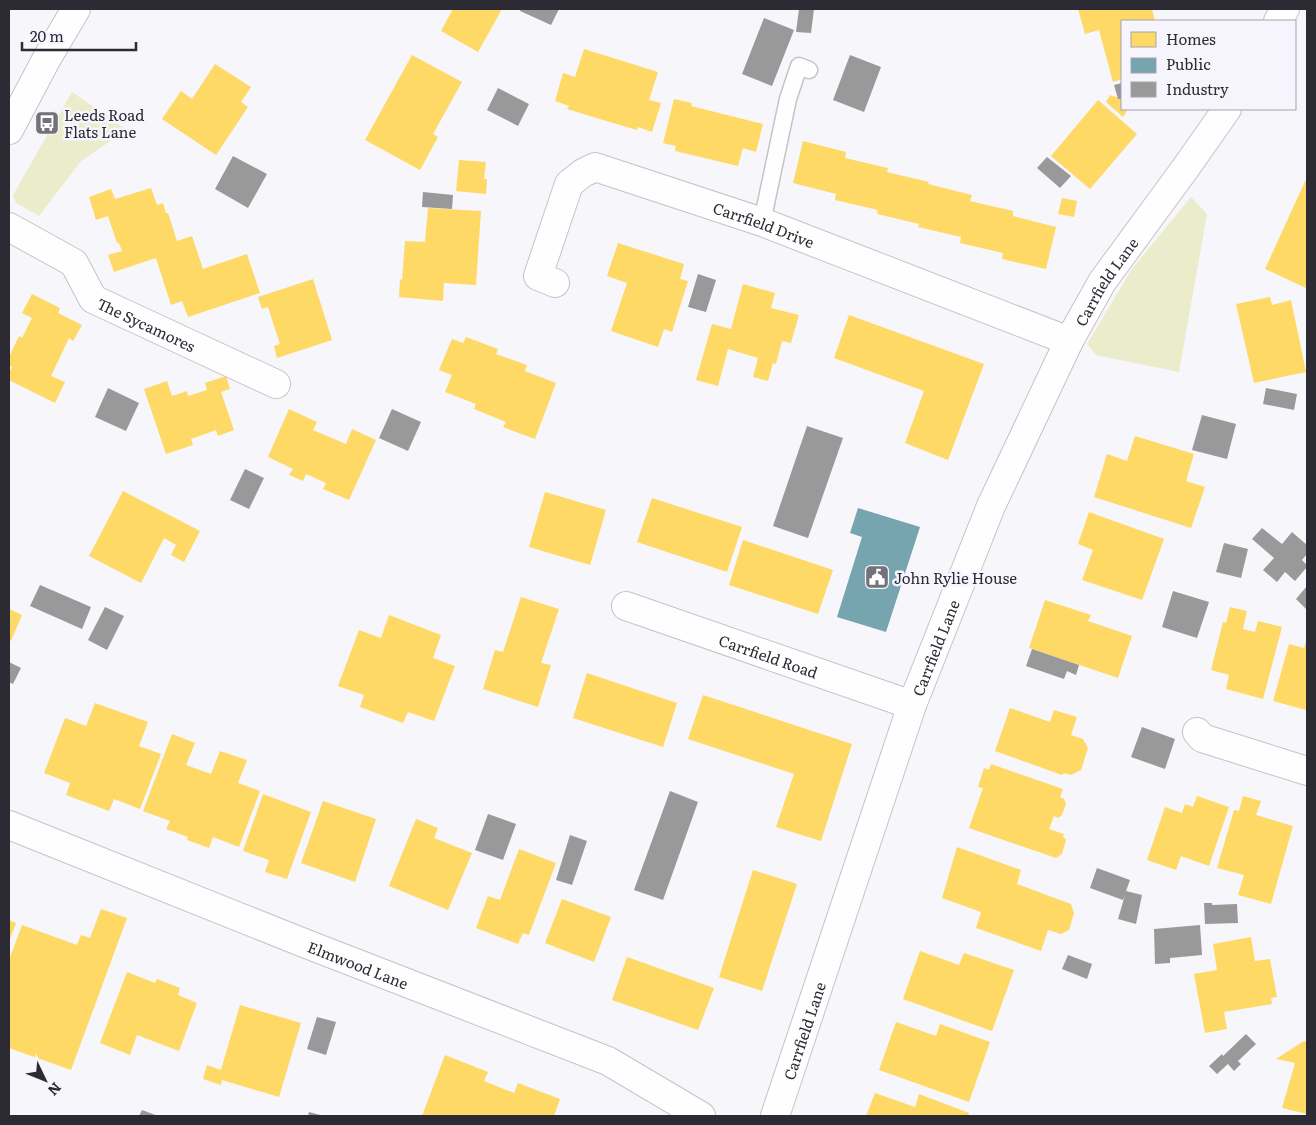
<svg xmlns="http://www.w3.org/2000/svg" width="1316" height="1125" font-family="Literata,serif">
<rect width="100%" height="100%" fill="#f7f6fb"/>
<g fill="#eaeccb">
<path d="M72,92L127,130L81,161L39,216L16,203L13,195Z"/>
<path d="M1191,197L1207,214L1179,372L1096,355L1087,344L1132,269Z"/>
</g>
<g fill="#ffd966">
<path d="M453,9H502L478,52L441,31Z"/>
<path d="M1078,9H1152L1155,21H1122V79L1113,82L1099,30L1085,34Z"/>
<path d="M584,49L658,72L649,100L661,103L652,132L638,127L637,130L603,120L567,109L569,106L555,101L563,73L575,77Z"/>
<path d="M412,55L462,82L433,134L438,137L420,170L365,140Z"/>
<path d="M215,64L251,87L241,102L248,107L216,155L162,119L181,91L192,99Z"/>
<path d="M1110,95L1122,99V109H1128L1123,117L1106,102Z"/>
<path d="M674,99L692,103L691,106L763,124L756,152L743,148L738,166L675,151L676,146L663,143Z"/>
<path d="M1098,100L1137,134L1090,189L1051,156Z"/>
<path d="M803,141L846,152L845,158L888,168L887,172L929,182L928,184L972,195L970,201L1013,211V216L1056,227L1046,269L1002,259L1003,253L960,243L961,237L918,227L919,224L877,214L878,210L835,200L836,194L793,183Z"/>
<path d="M459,160L486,162L484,179H487L486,194L456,191Z"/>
<path d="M1307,177V286L1306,288L1265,269Z"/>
<path d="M151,188L157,205L163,203L166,213H168L177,241L192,236L203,269L247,254L260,293L188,317L182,301L171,305L156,258L114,272L108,255L122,251L119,243H117L108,216L96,220L89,197L111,189L115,199Z"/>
<path d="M1062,198L1077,201L1074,217L1058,214Z"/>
<path d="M428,208L481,211L476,285L444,283L443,301L399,297L400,279L402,280L405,241L425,242Z"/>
<path d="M618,243L684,264L680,279L688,281L672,332L664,329L658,347L611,331L627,283L607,276Z"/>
<path d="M313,279L332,340L277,358L274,346L280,344L274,326L268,307L262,309L258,297Z"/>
<path d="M743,284L775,293L771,308L799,315L791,343L782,341L776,364L773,363L768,381L753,377L758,358L728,349L718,386L696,380L712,324L731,329Z"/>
<path d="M32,294L60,308L58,313L82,325L73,341L69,338L51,376L65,382L55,403L9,380V373L12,367L9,365V357L19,336L22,338L32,318L22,313Z"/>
<path d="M1270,297L1272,305L1291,300L1306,372L1254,383L1236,304Z"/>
<path d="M849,315L984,364L948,460L905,443L924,391L834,358Z"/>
<path d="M466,337L498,349L496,354L527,365L525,371L556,383L535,439L503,427L506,422L474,409L476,404L445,392L452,375L439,370L452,339L463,343Z"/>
<path d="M226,376L230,389L221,392L234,430L218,436L216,430L191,439L193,445L166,454L144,389L167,381L172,396L187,391L188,396L207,390L205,383Z"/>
<path d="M289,409L317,422L313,430L346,444L352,429L376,440L349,500L323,489L326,483L306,474L303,481L289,475L293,469L268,457Z"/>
<path d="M1135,436L1194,454L1186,481L1205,487L1191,528L1094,497L1107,454L1127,461Z"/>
<path d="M123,491L200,531L184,562L171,555L176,545L164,538L141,583L89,556Z"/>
<path d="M545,492L606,510L590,565L529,547Z"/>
<path d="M652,498L742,527L727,572L637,542Z"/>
<path d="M1089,512L1164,539L1142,600L1082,580L1093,550L1078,544Z"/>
<path d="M743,540L833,570L818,614L729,585Z"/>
<path d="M521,597L559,609L541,663L551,665L538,707L483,689L495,650L503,652Z"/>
<path d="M1045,600L1091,615L1088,621L1132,636L1118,678L1029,648Z"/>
<path d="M1230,607L1247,611L1243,629L1255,632L1258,621L1282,627L1263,699L1226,689L1229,675L1211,670L1223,622L1226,623Z"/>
<path d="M9,609L22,615L11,641L9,640Z"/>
<path d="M389,615L441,635L433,658L455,666L434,721L408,712L403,723L360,707L364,695L338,686L359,630L381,638Z"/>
<path d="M1307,638V706L1306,710L1273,701L1289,644L1304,648Z"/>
<path d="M587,673L677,703L663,747L573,718Z"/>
<path d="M703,695L852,744L821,841L776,827L794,774L688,739Z"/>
<path d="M95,703L148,722L139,746L161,754L140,809L114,799L109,811L66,795L70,783L44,773L65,718L86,726Z"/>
<path d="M1010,708L1050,722L1054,710L1077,717L1071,735L1083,739L1088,748L1081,770L1071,775L1064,773L1062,775L995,751Z"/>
<path d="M172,734L195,743L186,765L211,774L220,751L247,760L238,783L260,791L239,847L213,837L209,848L187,840L188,837L166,829L170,821L143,811Z"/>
<path d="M991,764L1063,789L1060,797L1064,799L1066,804L1062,815L1058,818L1054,816L1049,829L1064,834L1063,836L1066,840L1062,854L1056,858L969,828L983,788L978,787L984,768L989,770Z"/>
<path d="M263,794L311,812L287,879L265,872L269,860L243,851Z"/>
<path d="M1197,796L1229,807L1209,866L1181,856L1176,870L1147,860L1165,807L1182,813L1185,804L1193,807Z"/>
<path d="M1243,796L1261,801L1256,815L1293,826L1271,904L1238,895L1244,875L1217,868L1234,810L1239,811Z"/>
<path d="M323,801L376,819L355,882L301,863Z"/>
<path d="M416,819L438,828L434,838L472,853L448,910L389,886Z"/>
<path d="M957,847L1021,870L1017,884L1071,904L1074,913L1069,930L1061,934L1048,930L1041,951L976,928L981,912L942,898Z"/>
<path d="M519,849L556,863L529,935L523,933L518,944L476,928L488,896L500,900Z"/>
<path d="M753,870L797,884L762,991L719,977Z"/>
<path d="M562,899L611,917L594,962L545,943Z"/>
<path d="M101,909L127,918L71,1070L9,1048V960L22,925L77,945L81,935L90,938Z"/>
<path d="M9,920L16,923L9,942Z"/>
<path d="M1251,937L1255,961L1270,959L1277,997L1271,998L1272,1004L1224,1012L1227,1029L1205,1033L1194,974L1217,970L1213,944Z"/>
<path d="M920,951L959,965L964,953L1014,970L992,1031L903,999Z"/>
<path d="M627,957L714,988L698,1030L612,1000Z"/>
<path d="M127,972L155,983L157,979L180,988L178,995L197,1003L179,1051L137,1035L130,1055L100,1043Z"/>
<path d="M240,1005L301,1023L279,1097L222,1080L221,1085L203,1079L207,1065L221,1070Z"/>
<path d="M896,1022L936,1036L940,1024L990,1042L969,1102L879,1070Z"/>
<path d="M1304,1041L1307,1042V1114L1282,1108L1295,1063L1276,1059Z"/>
<path d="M445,1055L488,1072L484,1081L514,1093L518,1083L560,1099L554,1116H422Z"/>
<path d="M875,1093L915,1107L919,1094L969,1113L968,1116H866Z"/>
</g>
<path fill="#76a5af" d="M858,508L920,527L886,632L837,617L862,537L850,533Z"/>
<g fill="#999">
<path d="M521,9H559L551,25L520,11Z"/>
<path d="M799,9H814L811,33L796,32Z"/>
<path d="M764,18L794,30L772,86L742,74Z"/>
<path d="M850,55L881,67L864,112L833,100Z"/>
<path d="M1122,83V99H1118L1114,85Z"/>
<path d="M498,88L529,104L518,126L487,110Z"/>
<path d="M233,156L267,174L248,208L215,189Z"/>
<path d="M1047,157L1071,176L1060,188L1037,168Z"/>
<path d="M423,192L453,195L452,209L422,207Z"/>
<path d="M698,274L716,280L706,312L688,307Z"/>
<path d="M108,388L139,403L126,431L95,417Z"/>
<path d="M1266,388L1297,394L1294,410L1263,404Z"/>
<path d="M392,409L421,422L408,451L379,438Z"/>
<path d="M1202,415L1236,424L1227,459L1192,450Z"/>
<path d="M807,426L843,438L808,538L773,526Z"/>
<path d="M245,469L264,478L249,509L230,500Z"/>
<path d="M1262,528L1282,544L1292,532L1307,545V554L1302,560L1307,565V567L1295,581L1285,572L1277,582L1263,570L1274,558L1252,539Z"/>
<path d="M1224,543L1248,549L1241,578L1216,572Z"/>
<path d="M40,585L91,607L82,629L30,606Z"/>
<path d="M1307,586V610L1296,599Z"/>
<path d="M1173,591L1209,602L1197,638L1162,627Z"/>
<path d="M105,607L124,616L107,650L88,640Z"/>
<path d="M1032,649L1079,665L1076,675L1067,671L1064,679L1026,666Z"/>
<path d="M9,662L21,668L13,684L9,682Z"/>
<path d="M1142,727L1175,739L1165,769L1131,757Z"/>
<path d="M670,791L698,802L663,900L634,890Z"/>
<path d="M488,814L516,824L503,860L475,850Z"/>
<path d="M570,835L587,841L572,885L556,880Z"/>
<path d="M1097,868L1130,880L1126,891L1142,895L1136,924L1118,919L1125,895L1123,900L1090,888Z"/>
<path d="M1204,903H1212V905L1237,904L1238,923L1205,924Z"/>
<path d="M1200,925L1202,955L1170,958V963L1155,964L1154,929Z"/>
<path d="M1068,955L1092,964L1087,979L1062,969Z"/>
<path d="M317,1017L336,1022L326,1055L307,1049Z"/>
<path d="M1246,1034L1256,1044L1238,1061L1241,1064L1234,1071L1228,1064L1217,1074L1209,1066L1222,1054L1223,1056Z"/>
<path d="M142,1110L158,1116H139Z"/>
<path d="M309,1112L324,1116H308Z"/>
</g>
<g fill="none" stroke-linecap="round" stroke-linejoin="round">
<defs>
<path id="service" d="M762,222L788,99L799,66L809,70"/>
<g id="minor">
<path d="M1278,21L1285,9"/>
<path id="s1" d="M9,227L74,263L93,299L276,384"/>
<path id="s2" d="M555,283L538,276L569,184L583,173L595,167L762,222L1069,341"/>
<path id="s3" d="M626,606L912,705"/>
<path d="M1197,732L1202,738L1307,771"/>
<path id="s4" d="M9,825L304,943L608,1061L701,1116"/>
<path id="s5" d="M775,1116L912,705L991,506L1069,341L1102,282L1187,166L1227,109"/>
</g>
<path id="tertiary" d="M9,130L47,58L76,9"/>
</defs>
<use href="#service" stroke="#c4c3c9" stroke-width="19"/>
<use href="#minor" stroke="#c4c3c9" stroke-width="30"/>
<use href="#tertiary" stroke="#c4c3c9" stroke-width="30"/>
<use href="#service" stroke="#fefefe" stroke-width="16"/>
<use href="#minor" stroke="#fefefe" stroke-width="28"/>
<use href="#tertiary" stroke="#fefefe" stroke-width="28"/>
</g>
<defs>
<symbol id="bus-square" viewBox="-11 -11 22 22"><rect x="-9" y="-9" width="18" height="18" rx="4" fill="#737179" stroke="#f6f4fd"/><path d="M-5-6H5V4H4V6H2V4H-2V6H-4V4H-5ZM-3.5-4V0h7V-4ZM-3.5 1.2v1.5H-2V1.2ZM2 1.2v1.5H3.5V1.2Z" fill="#fff"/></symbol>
<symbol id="civic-square" viewBox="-11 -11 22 22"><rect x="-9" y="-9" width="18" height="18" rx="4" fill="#737179" stroke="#f6f4fd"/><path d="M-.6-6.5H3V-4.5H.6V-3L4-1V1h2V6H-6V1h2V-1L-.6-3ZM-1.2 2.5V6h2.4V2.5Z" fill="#fff"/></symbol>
</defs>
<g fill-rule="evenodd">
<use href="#bus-square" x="33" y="109" width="28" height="28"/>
<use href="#civic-square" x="863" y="563" width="28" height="28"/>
</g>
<g text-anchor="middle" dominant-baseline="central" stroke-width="5" stroke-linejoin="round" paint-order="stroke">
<g font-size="15" fill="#2c2a33" stroke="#f6f4fd" text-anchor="start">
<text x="64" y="114">Leeds Road<tspan x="64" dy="17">Flats Lane</tspan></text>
<text x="894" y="577">John Rylie House</text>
</g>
<g font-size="15" fill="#2c2a33" stroke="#f6f4fd">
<text stroke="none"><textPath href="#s2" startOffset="325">Carrfield Drive</textPath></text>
<text stroke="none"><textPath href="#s5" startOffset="900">Carrfield Lane</textPath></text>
<text stroke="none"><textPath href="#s1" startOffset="174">The Sycamores</textPath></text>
<text stroke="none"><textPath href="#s5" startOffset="495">Carrfield Lane</textPath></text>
<text stroke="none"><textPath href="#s3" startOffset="151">Carrfield Road</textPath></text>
<text stroke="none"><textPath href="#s4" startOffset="376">Elmwood Lane</textPath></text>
<text stroke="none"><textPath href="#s5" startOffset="90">Carrfield Lane</textPath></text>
</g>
</g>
<rect width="1316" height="1125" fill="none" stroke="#2c2a33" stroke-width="20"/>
<rect x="1121" y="20" width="175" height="90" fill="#f6f4fd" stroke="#a5a3ac"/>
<rect x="1131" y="32" width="25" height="15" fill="#ffd966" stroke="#a5a3ac"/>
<text x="1166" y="45" font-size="15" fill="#2c2a33">Homes</text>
<rect x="1131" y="58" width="25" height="15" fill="#76a5af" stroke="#a5a3ac"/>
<text x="1166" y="70" font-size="15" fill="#2c2a33">Public</text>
<rect x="1131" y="82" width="25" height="15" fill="#999999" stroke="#a5a3ac"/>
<text x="1166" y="95" font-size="15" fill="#2c2a33">Industry</text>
<g transform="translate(45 1080) rotate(133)" stroke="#f6f4fd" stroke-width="4" paint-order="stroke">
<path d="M0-4L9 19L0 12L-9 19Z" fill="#2c2a33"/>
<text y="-8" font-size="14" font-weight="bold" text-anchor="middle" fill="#2c2a33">N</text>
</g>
<path d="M22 42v8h114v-8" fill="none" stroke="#2c2a33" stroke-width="2.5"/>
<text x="30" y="42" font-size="15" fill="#2c2a33" stroke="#f6f4fd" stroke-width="4" paint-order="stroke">20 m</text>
</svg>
